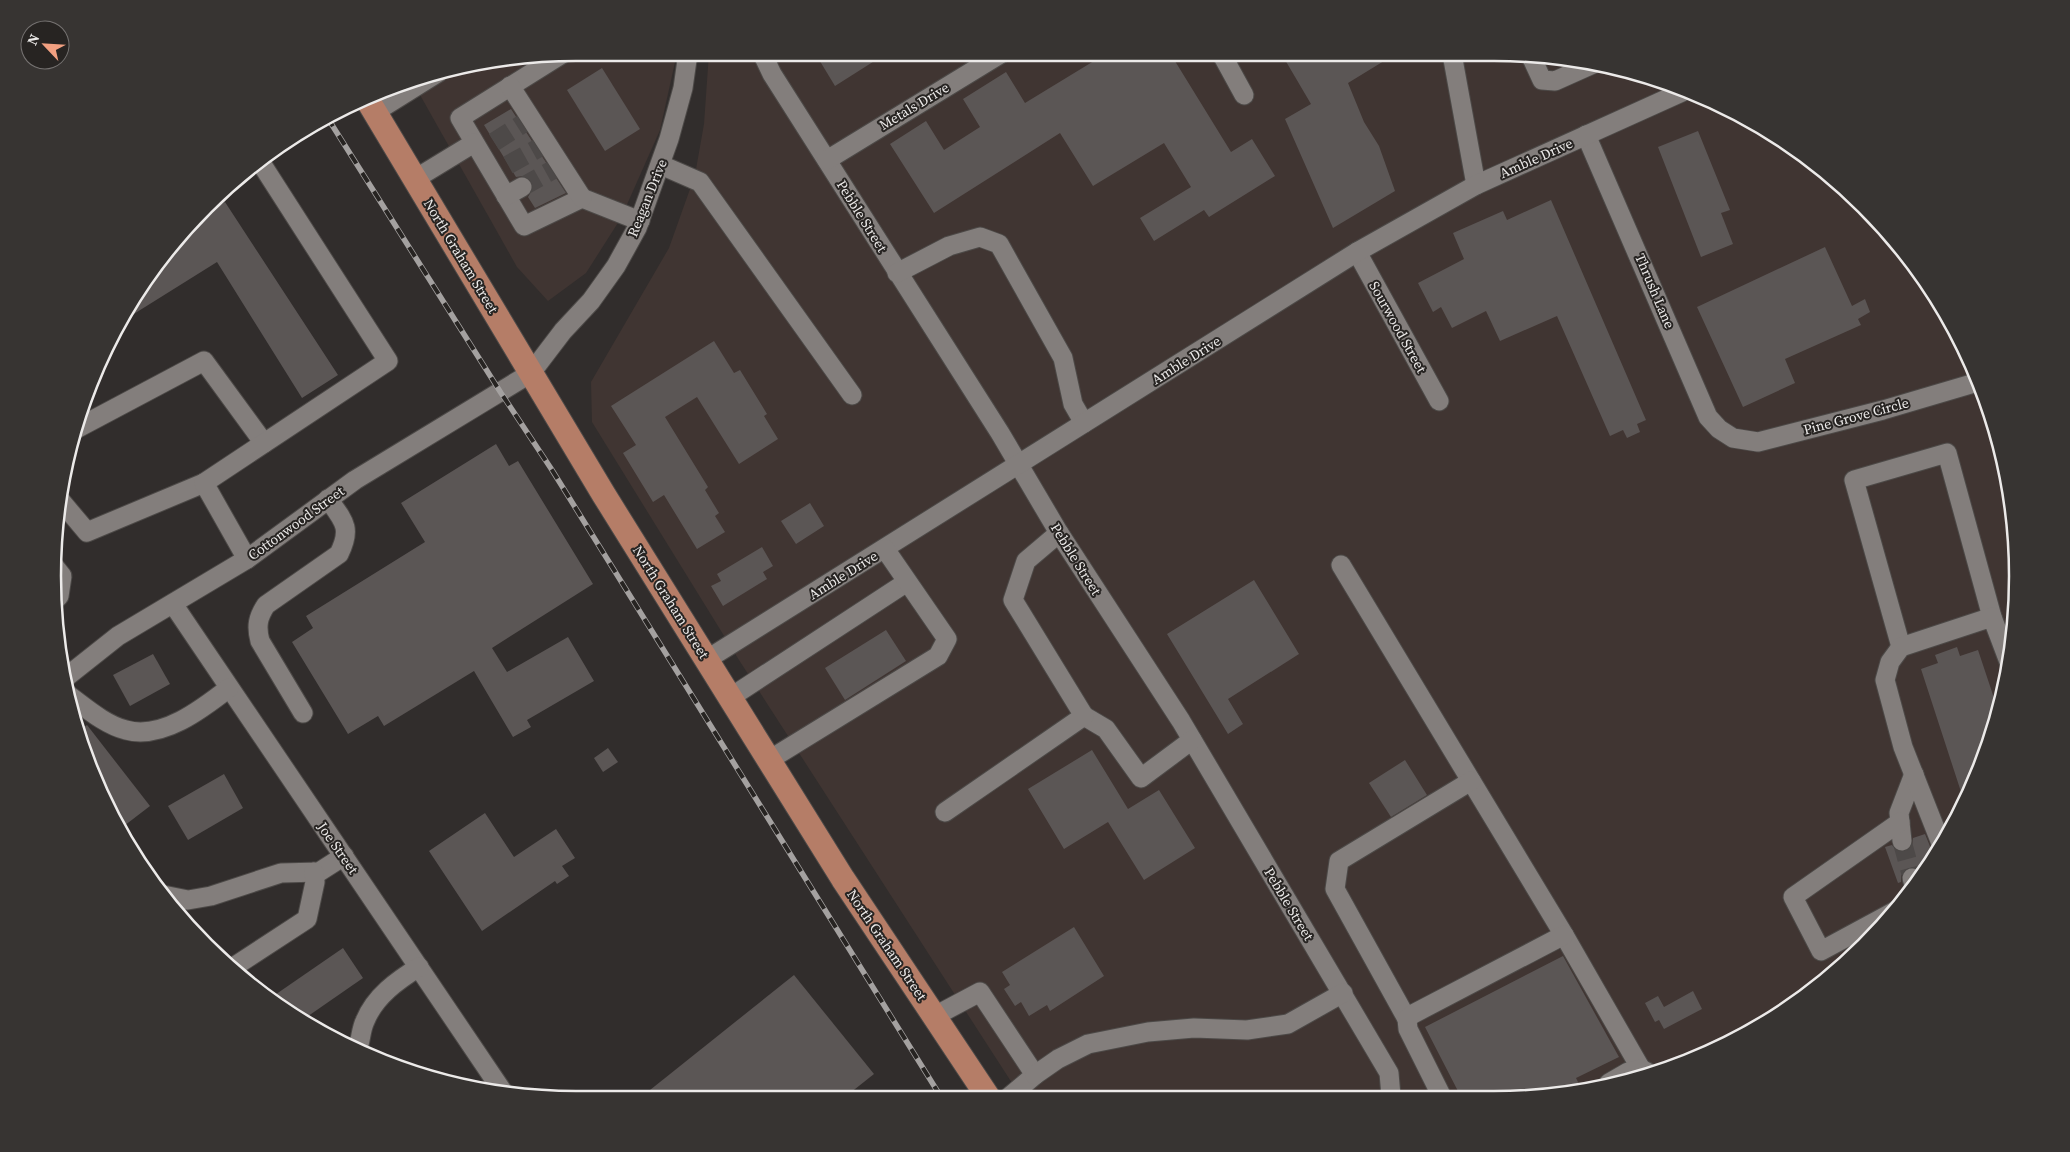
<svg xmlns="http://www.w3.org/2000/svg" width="2070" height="1152" font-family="'Source Serif 4',serif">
<rect width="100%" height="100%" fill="#312d2c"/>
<g fill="#403532">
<path d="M576,53H677L660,130L621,218L586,273L548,301L517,267L411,79L474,63Z"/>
<path d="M709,53L1528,54L1630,70L1756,123L1839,182L1909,257L1963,344L2000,440L2016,541L2013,644L1990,744L1948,837L1887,921L1785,1011L1694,1060L1562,1095L1021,1097L739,660L592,422L591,382L669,248L695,175L704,124Z"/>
</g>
<g fill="#5b5655">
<path d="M815,53H887L835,86Z"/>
<path d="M1107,53H1170L1231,152L1252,139L1275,176L1209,217L1204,210L1154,241L1140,218L1191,187L1164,143L1093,186L1060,133L934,213L890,144L926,121L944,150L980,127L963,99L1006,72L1025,103Z"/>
<path d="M1281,53H1397L1348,83L1364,122L1379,146L1395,191L1333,228L1285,119L1311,104Z"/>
<path d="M602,68L640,129L605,151L567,90Z"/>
<path d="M511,109L566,193L535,208L528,197L533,188L532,181L523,176L516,177L484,125Z"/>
<path d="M1698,131L1730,210L1721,213L1733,244L1701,257L1658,147Z"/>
<path d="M217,199L220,205L225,202L338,375L302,398L217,262L121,322L141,285L183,231Z"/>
<path d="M1551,200L1646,420L1637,424L1640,432L1627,438L1623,430L1610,436L1557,316L1500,341L1486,311L1452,328L1441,307L1433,312L1418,283L1464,259L1453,233L1503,211L1507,220Z"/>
<path d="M1825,247L1852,306L1865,299L1870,312L1858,319L1861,325L1785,359L1795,383L1743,407L1697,307Z"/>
<path d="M714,341L734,373L740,370L767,414L764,416L778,439L739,464L697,397L665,417L708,487L705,490L719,513L715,516L725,532L697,549L664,495L653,502L623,453L636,445L611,406Z"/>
<path d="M496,444L509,466L518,461L593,584L492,648L507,672L568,637L594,681L527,720L531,727L513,737L474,671L384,726L378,716L348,734L292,642L313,628L306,616L425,542L401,503Z"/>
<path d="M810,503L824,526L796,544L781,521Z"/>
<path d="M762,547L773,566L763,572L767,579L723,606L711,586L721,581L717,574Z"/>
<path d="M1254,580L1299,654L1228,699L1243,724L1228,734L1167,634Z"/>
<path d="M886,630L906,661L845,700L825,668Z"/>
<path d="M1957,647L1960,656L1978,650L1998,710L1990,744L1964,801L1921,669L1938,663L1935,655Z"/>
<path d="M153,654L170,684L130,706L113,675Z"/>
<path d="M87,725L150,806L120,829L92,777L77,732Z"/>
<path d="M608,748L618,762L603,772L594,758Z"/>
<path d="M1092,750L1128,809L1159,790L1195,848L1144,880L1108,822L1064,849L1028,789Z"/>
<path d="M1405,760L1427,795L1391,817L1369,783Z"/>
<path d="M224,774L243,808L188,840L168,806Z"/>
<path d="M485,813L514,857L556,829L575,858L562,866L569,876L557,884L555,881L482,931L429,851Z"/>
<path d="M1925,834L1934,856L1922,873L1914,867L1904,870L1901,876V882L1898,883L1885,847L1892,845L1897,851L1904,852L1912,846L1913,838Z"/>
<path d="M1074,927L1104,976L1050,1011L1047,1005L1029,1016L1021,1002L1015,1006L1004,989L1010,985L1002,972Z"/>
<path d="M343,948L363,978L301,1021L269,999Z"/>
<path d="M1563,956L1619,1057L1576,1078L1582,1090L1562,1095H1460L1425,1027Z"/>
<path d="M794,975L874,1074L845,1097L640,1098Z"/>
<path d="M1693,991L1702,1009L1664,1029L1659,1020L1655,1022L1645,1003L1658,996L1664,1007Z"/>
</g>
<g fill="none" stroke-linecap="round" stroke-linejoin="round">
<g stroke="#4d4948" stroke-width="19" stroke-dasharray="19 9" stroke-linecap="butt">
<path d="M494,142L527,121"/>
<path d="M508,165L542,146"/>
<path d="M522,187L556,168"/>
<path d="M1902,841L1912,878"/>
</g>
<defs>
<g id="minor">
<path d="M762,53L772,74L1000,433L1059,533L1181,721L1389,1073L1391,1096"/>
<path d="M1221,53L1244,95"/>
<path d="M562,54L460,118L524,226L582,198L640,221"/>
<path d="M1452,54L1476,185"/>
<path d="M1530,54L1542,80L1555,81L1593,64"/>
<path d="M510,86L582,198"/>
<path d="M375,112L439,72"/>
<path d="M1586,135L1708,417L1719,429L1733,438L1758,442L1883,410L1978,382"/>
<path d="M827,160L1002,53"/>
<path d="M661,165L700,182L852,395"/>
<path d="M415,179L474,143"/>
<path d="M506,196L522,187"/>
<path d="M1357,252L1439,401"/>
<path d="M897,273L949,246L980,237L999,244L1063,358L1073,404L1084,423"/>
<path d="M74,430L204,361L264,443"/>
<path d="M60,500L87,532L204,483"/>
<path d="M247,559L204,483L388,361L259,160"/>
<path d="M1341,565L1564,935L1641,1069"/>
<path d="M54,566L62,576L59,596L54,601"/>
<path d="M173,604L503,1092"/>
<path d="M1901,647L1854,480L1947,453L1992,617"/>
<path d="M706,660L1357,252L1476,185L1682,92"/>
<path d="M65,678L118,636L247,559L355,480L531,373L563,331L591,301L616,266L637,228L669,139L683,88L688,53"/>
<path d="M67,694C85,707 105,725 126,730C162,740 202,709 229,688"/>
<path d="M731,697L907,582"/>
<path d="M303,713L260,641C256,626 258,617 266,605L339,554C352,528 344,521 328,499"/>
<path d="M1084,716L1106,729L1141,778L1192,740"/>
<path d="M769,760L938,656L947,639L885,549"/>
<path d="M945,812L1084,716L1013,600L1026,561L1059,533"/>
<path d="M1902,841L1899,813L1914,774"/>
<path d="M1942,846L1903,747L1885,680L1890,662L1901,647L1992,617L2009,662"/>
<path d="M1912,878L1914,885"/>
<path d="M163,895L188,900L211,896L281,873L319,872L344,856"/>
<path d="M1895,911L1821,951L1793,897L1900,822"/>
<path d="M232,968L307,919L315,882L314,872"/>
<path d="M935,1016L980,992L1035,1075L1009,1097"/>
<path d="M1407,1019L1335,889L1339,861L1471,781"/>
<path d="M358,1048C361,1039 361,1029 365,1021C375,996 398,980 419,967"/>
<path d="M1035,1075L1058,1059L1088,1044L1148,1032L1194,1028L1247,1030L1288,1024L1343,993"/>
<path d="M1609,1083L1628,1072L1641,1069L1647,1072"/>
<path d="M1441,1095L1408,1029L1407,1019L1413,1014L1564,935"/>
</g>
<path id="major" d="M367,99L604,495L843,879L988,1097"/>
</defs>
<use href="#minor" stroke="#4c4947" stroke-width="21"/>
<use href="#major" stroke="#4c4947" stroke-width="26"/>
<use href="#minor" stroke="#837e7c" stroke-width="19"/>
<use href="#major" stroke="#b57d67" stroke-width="24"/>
<defs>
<path id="rail" d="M327,117L501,393L552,470L941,1097"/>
</defs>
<use href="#rail" stroke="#a4a1a0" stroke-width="5.5"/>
<use href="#rail" stroke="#272422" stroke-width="4" stroke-dasharray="11" stroke-linecap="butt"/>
</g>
<g text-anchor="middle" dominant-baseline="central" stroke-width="4" stroke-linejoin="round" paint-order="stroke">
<g font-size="14" fill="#eceae9" stroke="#272422">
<text transform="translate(914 106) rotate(-31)">Metals Drive</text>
<text transform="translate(1536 158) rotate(-24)">Amble Drive</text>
<text transform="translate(647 198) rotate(-68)">Reagan Drive</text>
<text transform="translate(862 216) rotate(58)">Pebble Street</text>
<text transform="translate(461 256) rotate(59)">North Graham Street</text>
<text transform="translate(1655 291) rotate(67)">Thrush Lane</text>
<text transform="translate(1398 327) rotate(61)">Sourwood Street</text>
<text transform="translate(1186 360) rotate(-32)">Amble Drive</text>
<text transform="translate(1856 416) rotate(-15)">Pine Grove Circle</text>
<text transform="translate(296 523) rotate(-36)">Cottonwood Street</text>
<text transform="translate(1076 559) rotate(58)">Pebble Street</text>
<text transform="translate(843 575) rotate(-32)">Amble Drive</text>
<text transform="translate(671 602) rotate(58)">North Graham Street</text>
<text transform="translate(338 848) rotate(55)">Joe Street</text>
<text transform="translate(1289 904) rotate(59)">Pebble Street</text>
<text transform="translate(887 945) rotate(56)">North Graham Street</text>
</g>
</g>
<path d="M0 0H2070V1152H0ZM576 61H1494A515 515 0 0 1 2009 576V576A515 515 0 0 1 1494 1091H576A515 515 0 0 1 61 576V576A515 515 0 0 1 576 61Z" fill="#373432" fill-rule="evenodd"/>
<path fill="none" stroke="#eceae9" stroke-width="2.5" d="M576 61H1494A515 515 0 0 1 2009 576V576A515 515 0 0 1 1494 1091H576A515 515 0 0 1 61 576V576A515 515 0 0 1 576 61Z"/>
<g transform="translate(45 45) rotate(295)"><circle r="24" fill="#272422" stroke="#767372"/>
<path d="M0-4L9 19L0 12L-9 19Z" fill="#f2a081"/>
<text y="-8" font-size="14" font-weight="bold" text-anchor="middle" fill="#eceae9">N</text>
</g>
</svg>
